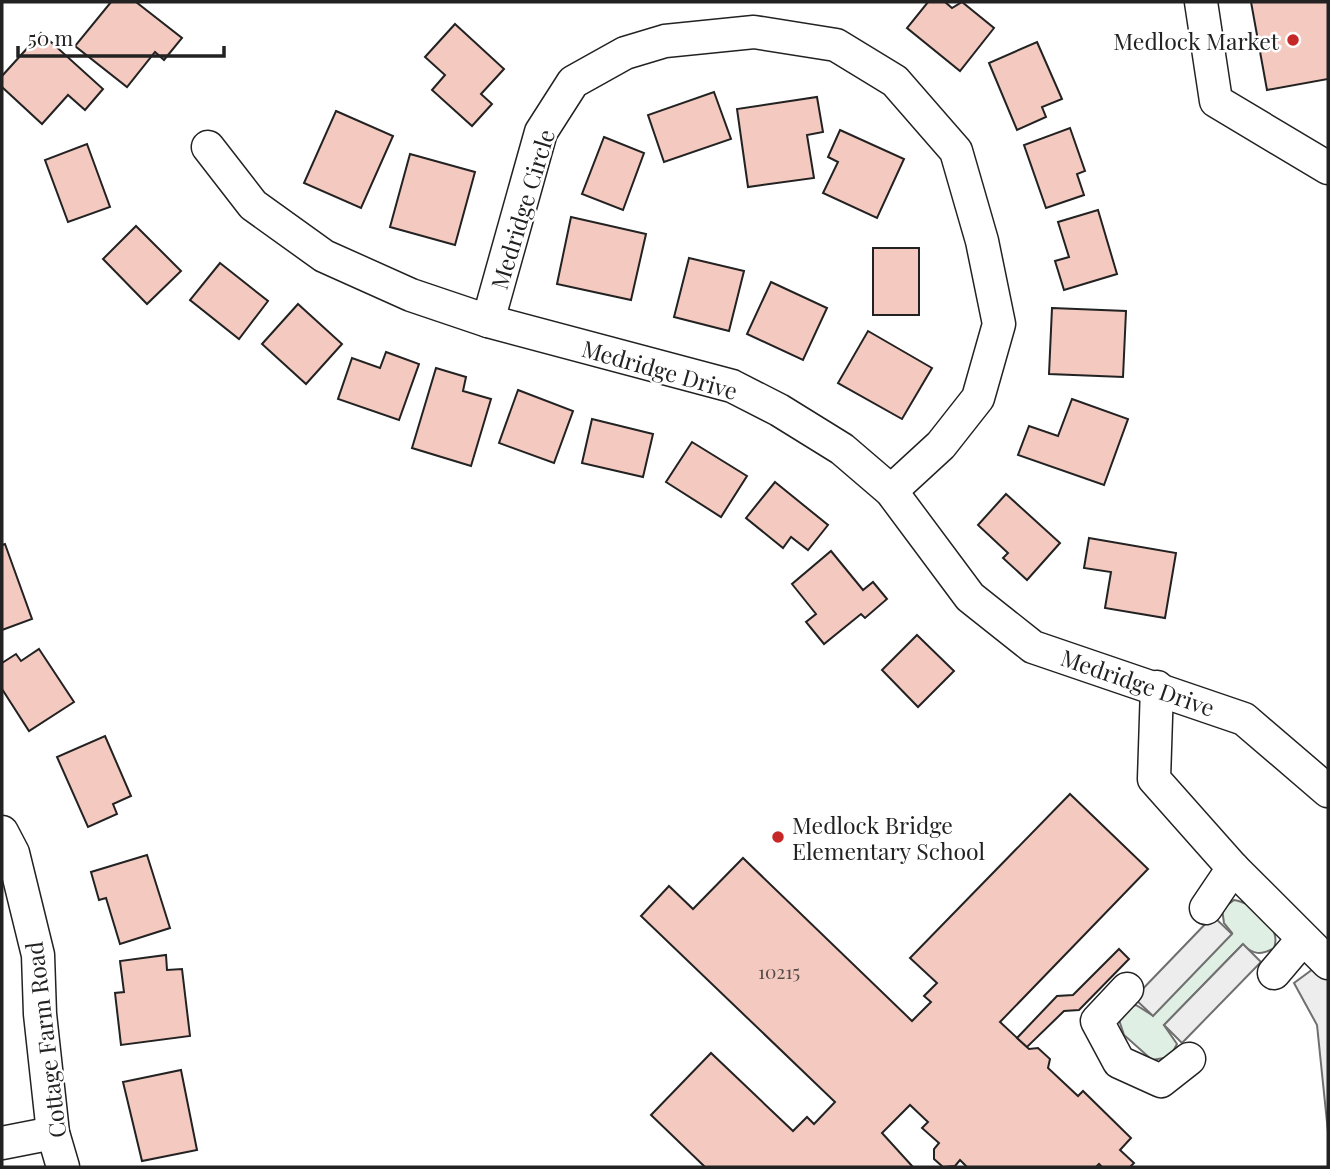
<svg xmlns="http://www.w3.org/2000/svg" width="1330" height="1169" font-family="'Playfair Display',serif">
<rect width="100%" height="100%" fill="#fff"/>
<path fill="#e0efe3" stroke="#6f6f6f" stroke-width="2" d="M1234,900C1253,903 1282,927 1274,948C1260,956 1254,954 1242,945L1164,1025L1177,1044L1170,1057L1152,1060L1124,1035L1119,1020L1127,1007L1136,1005L1152,1015L1232,933L1224,923L1222,909Z"/>
<g fill="#ededed" stroke="#6f6f6f" stroke-width="2">
<path d="M1213,916L1232,934L1153,1016L1134,998Z"/>
<path d="M1243,944L1261,962L1182,1043L1164,1025Z"/>
<path d="M1328,958V1132L1317,1025L1294,983Z"/>
</g>
<g fill="#f3c9c0" stroke="#222" stroke-width="2">
<path d="M111,2H136L182,38L164,60L155,52L127,87L75,46Z"/>
<path d="M928,2H945L952,8L962,2L994,28L960,71L907,28Z"/>
<path d="M1251,2H1328V79L1267,90Z"/>
<path d="M455,24L504,69L481,94L492,104L472,126L432,90L445,75L425,57Z"/>
<path d="M41,33L103,89L85,110L68,95L42,124L2,87V76Z"/>
<path d="M1037,42L1062,99L1042,107L1046,117L1017,130L989,63Z"/>
<path d="M714,92L731,139L664,162L648,115Z"/>
<path d="M817,97L823,132L807,135L814,178L748,187L737,109Z"/>
<path d="M336,111L393,136L361,208L304,183Z"/>
<path d="M1070,128L1085,171L1077,174L1084,195L1046,208L1024,145Z"/>
<path d="M840,130L904,159L877,218L823,193L838,162L828,157Z"/>
<path d="M604,137L644,153L623,210L582,194Z"/>
<path d="M87,144L110,207L68,222L45,160Z"/>
<path d="M410,154L475,172L455,245L390,227Z"/>
<path d="M1098,210L1117,274L1064,290L1055,261L1069,257L1058,222Z"/>
<path d="M571,217L646,234L631,300L557,284Z"/>
<path d="M136,226L181,271L147,304L103,259Z"/>
<rect x="873" y="248" width="46" height="67"/>
<path d="M689,258L744,271L729,331L674,317Z"/>
<path d="M220,263L268,301L239,339L190,300Z"/>
<path d="M771,282L827,308L803,360L747,334Z"/>
<path d="M298,304L342,344L306,384L262,344Z"/>
<path d="M1052,308L1126,311L1123,377L1049,374Z"/>
<path d="M868,331L932,368L902,419L838,383Z"/>
<path d="M386,352L419,364L399,420L338,399L352,358L380,368Z"/>
<path d="M436,368L466,377L463,391L491,399L471,466L412,448Z"/>
<path d="M518,390L573,411L554,463L499,443Z"/>
<path d="M1072,399L1128,419L1104,485L1018,455L1029,426L1058,436Z"/>
<path d="M592,419L653,434L643,477L582,463Z"/>
<path d="M692,442L747,476L721,517L666,482Z"/>
<path d="M775,482L828,525L808,550L791,537L783,548L746,518Z"/>
<path d="M1006,494L1060,543L1027,580L1003,558L1008,553L978,525Z"/>
<path d="M1089,538L1176,553L1165,618L1105,608L1111,572L1084,568Z"/>
<path d="M5,544L32,619L2,630V545Z"/>
<path d="M831,551L863,590L873,582L887,599L865,618L861,614L824,644L806,622L816,614L792,584Z"/>
<path d="M917,635L954,671L918,707L882,670Z"/>
<path d="M39,649L74,702L29,731L2,689V663L16,654L21,661Z"/>
<path d="M105,736L131,796L113,804L117,814L88,827L57,757Z"/>
<path d="M1070,794L1148,869L1000,1022L1029,1049L1038,1048L1050,1059L1048,1068L1078,1096L1083,1091L1131,1138L1120,1150L1134,1163L1130,1167H1102L1099,1164L1096,1167H967L960,1160L955,1166L943,1167L934,1159V1149L939,1143L922,1128L928,1122L910,1105L882,1133L913,1167H705L651,1115L711,1053L793,1131L807,1117L814,1124L835,1102L641,916L669,886L693,909L743,858L912,1021L931,1002L924,996L937,983L910,958Z"/>
<path d="M147,855L170,928L120,944L106,898L99,900L91,872Z"/>
<path d="M1119,949L1129,959L1079,1010L1064,1011L1027,1047L1017,1038L1057,996L1073,995Z"/>
<path d="M166,955L167,970L182,969L190,1036L121,1045L115,993L124,992L120,961Z"/>
<path d="M181,1070L197,1150L142,1161L123,1082Z"/>
</g>
<g fill="none" stroke-linecap="round" stroke-linejoin="round">
<defs>
<g id="minor">
<path d="M1201,2L1216,101L1328,168"/>
<path d="M208,147L253,205L324,256L411,295L488,321L732,386L779,410L842,449L891,491L970,597L1033,647L1244,719L1328,791"/>
<path d="M488,321L541,132L573,82L625,53L665,41L754,32L836,45L895,81L956,151L982,241L999,324L978,398L941,445L891,491"/>
<path d="M1157,687L1154,779L1233,868L1328,963"/>
<path d="M2,832L13,853L38,955L40,1014L53,1133L63,1167"/>
<path d="M1206,908L1233,868"/>
<path d="M1274,973L1302,940"/>
<path d="M1127,989L1097,1021L1119,1062L1161,1081L1189,1059"/>
<path d="M2,1143L53,1133"/>
</g>
</defs>
<use href="#minor" stroke="#222" stroke-width="35"/>
<use href="#minor" stroke="#fff" stroke-width="32"/>
</g>
<g fill="#c62828" stroke="#fff" stroke-width="2.5">
<circle cx="1293" cy="40" r="7"/>
<circle cx="778" cy="837" r="7"/>
</g>
<g text-anchor="middle" dominant-baseline="central" stroke-width="5" stroke-linejoin="round" paint-order="stroke">
<g font-size="19" fill="#564c4a">
<text x="779" y="971">10215</text>
</g>
<g font-size="23" fill="#222" stroke="#fff" text-anchor="end">
<text x="1279" y="40">Medlock Market</text>
<text x="792" y="824" text-anchor="start">Medlock Bridge<tspan x="792" dy="26">Elementary School</tspan></text>
</g>
<g font-size="23" fill="#222" stroke="#fff">
<text transform="translate(522 209) rotate(-73)">Medridge Circle</text>
<text transform="translate(660 369) rotate(16)">Medridge Drive</text>
<text transform="translate(1138 682) rotate(19)">Medridge Drive</text>
<text transform="translate(45 1040) rotate(-97)">Cottage Farm Road</text>
</g>
</g>
<rect width="1330" height="1169" fill="none" stroke="#222222" stroke-width="7"/>
<path d="M18 46v10h206v-10" fill="none" stroke="#222222" stroke-width="3.5"/>
<text x="28" y="46" font-size="21" fill="#222222" stroke="#ffffff" stroke-width="5" paint-order="stroke">50 m</text>
</svg>
